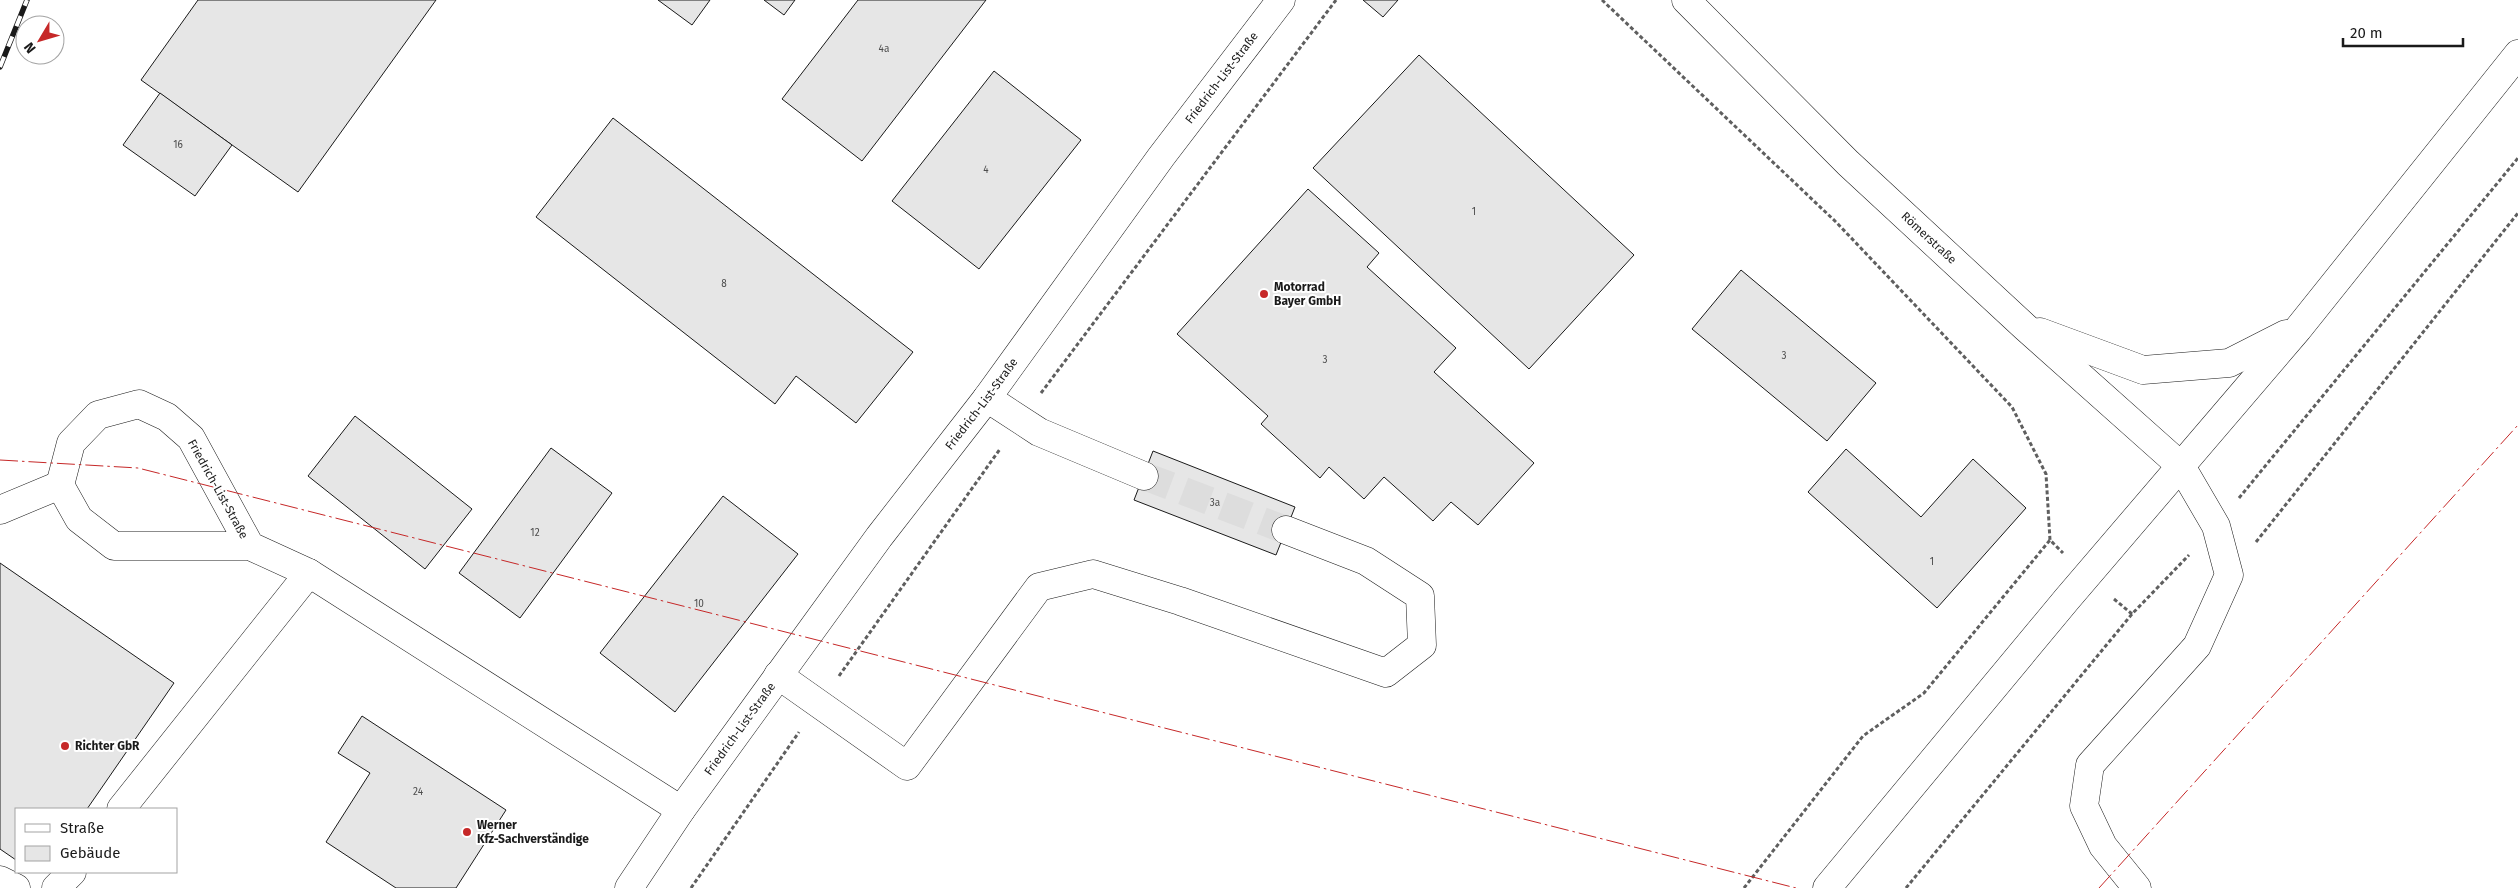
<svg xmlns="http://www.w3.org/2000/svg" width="2518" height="888" font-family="'Fira Sans',sans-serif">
<rect width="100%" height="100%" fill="#fff"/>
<g fill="#e6e6e6" stroke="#1a1a1a">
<path d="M198,0H436L298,192L141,80Z"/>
<path d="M658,0H710L692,25Z"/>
<path d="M764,0H795L784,15Z"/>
<path d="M858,0H986L862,161L782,99Z"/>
<path d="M1363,0H1398L1383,17Z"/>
<path d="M1419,55L1634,255L1529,369L1313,168Z"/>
<path d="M994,71L1081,140L979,269L892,201Z"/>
<path d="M160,93L232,145L195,196L123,145Z"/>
<path d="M613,118L913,352L856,423L796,376L775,404L536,217Z"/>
<path d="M1308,189L1379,253L1367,267L1456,348L1434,372L1534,463L1478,525L1451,502L1433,521L1384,477L1364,499L1329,467L1320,478L1261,424L1268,416L1177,334Z"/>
<path d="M1741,270L1876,383L1827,441L1692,329Z"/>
<path d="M355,416L472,509L425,569L308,476Z"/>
<path d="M551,448L612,493L520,618L459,573Z"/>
<path d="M1846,449L1921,517L1973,459L2026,508L1937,608L1808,492Z"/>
<path d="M1153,451L1295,507L1276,555L1134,500Z"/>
<path d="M723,496L798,554L675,712L600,653Z"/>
<path d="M0,563L174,683L87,809H16V860L0,849Z"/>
<path d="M362,716L506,810L456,888H396L326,842L370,773L338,753Z"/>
</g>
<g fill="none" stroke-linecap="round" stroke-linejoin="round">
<path stroke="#ddd" stroke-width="28" stroke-dasharray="28 14" stroke-linecap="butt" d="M1144,476L1286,530"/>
<defs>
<g id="minor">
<path d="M987,398L1039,432L1144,476"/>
<path d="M0,510L60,485"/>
<path d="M250,546L191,438L167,417L139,404L98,415L71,443L60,485L79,519L114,546H250L309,573L681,810"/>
<path d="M778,675L907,766L1039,587L1093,574L1180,601L1386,673L1422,645L1420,596L1366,561L1286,530"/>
<path d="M121,809L309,573"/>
<path d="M0,880L16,888"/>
<path d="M56,888L72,872"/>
<path id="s1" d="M629,888L681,810L879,537L987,398L1161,157L1281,0"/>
<path d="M2137,888L2103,846L2084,806L2090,765L2197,646L2229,575L2216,526L2181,466"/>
</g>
<g id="major">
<path id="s2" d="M1686,0L1848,163L2025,327L2181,466"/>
<path d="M2040,332L2143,370L2229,363L2286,334"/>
<path d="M1827,888L2067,599L2298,329L2518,54"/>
</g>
</defs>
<use href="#minor" stroke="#1a1a1a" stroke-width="29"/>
<use href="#major" stroke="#1a1a1a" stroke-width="29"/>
<g stroke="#5f5f5f" stroke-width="3" stroke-dasharray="4 2.5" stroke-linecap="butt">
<path d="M1602,0L1836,222L2012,407L2046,474L2050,540L2063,553"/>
<path d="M1041,393L1336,0"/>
<path d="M2239,498L2518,158"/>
<path d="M2256,542L2518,213"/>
<path d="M2114,599L2132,614"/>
<path d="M839,676L1000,449"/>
<path d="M691,888L799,732"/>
<path d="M1744,888L1863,736L1924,693L2050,540"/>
<path d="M1906,888L2132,614L2189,555"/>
</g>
<use href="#minor" stroke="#fff" stroke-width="28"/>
<use href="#major" stroke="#fff" stroke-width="28"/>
<defs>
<path id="rail" d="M0,67L27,0"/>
</defs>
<use href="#rail" stroke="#1a1a1a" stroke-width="5.5"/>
<use href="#rail" stroke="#fff" stroke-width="4" stroke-dasharray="11" stroke-linecap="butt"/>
<g stroke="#c62828" stroke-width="1" stroke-dasharray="18 4 2.5 4" stroke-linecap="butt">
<path d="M0,460L138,468L1796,888"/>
<path d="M2099,888L2518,425"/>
</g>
</g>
<g fill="#c62828" stroke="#fff" stroke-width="2">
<circle cx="1264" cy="294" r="5"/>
<circle cx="65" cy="746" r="5"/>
<circle cx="467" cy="832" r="5"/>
</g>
<g text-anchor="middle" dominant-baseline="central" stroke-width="4" stroke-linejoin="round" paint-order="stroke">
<g font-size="10" fill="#4d4d4d">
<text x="884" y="49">4a</text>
<text x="178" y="145">16</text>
<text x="986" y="170">4</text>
<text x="1474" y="212">1</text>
<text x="724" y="284">8</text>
<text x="1784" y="356">3</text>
<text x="1325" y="360">3</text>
<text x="1215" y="503">3a</text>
<text x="535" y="533">12</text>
<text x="1932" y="562">1</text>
<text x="699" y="604">10</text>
<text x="418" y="792">24</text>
</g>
<g font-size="12" fill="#1a1a1a" stroke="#fff">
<text stroke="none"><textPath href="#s1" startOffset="1004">Friedrich-List-Straße</textPath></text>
<text stroke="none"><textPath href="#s2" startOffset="340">Römerstraße</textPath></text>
<text stroke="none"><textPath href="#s1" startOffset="599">Friedrich-List-Straße</textPath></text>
<text transform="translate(218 489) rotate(61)">Friedrich-List-Straße</text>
<text stroke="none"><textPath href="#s1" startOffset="194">Friedrich-List-Straße</textPath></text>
</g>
<g font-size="12" font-weight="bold" fill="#1a1a1a" stroke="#fff" text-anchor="start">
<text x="1274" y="287">Motorrad<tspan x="1274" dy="14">Bayer GmbH</tspan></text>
<text x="75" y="746">Richter GbR</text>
<text x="477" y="825">Werner<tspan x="477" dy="14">Kfz-Sachverständige</tspan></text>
</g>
</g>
<rect x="15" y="808" width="162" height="65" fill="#ffffff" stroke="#a3a3a3"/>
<rect x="25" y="824" width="25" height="8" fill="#ffffff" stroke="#a3a3a3"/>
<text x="60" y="833" font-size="15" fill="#1a1a1a">Straße</text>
<rect x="25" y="846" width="25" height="15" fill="#e6e6e6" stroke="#a3a3a3"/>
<text x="60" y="858" font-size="15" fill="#1a1a1a">Gebäude</text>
<g transform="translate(40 40) rotate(232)"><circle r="24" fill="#ffffff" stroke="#a3a3a3"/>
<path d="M0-4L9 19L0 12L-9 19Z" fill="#c62828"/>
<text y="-8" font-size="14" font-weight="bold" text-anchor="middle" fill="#1a1a1a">N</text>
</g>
<path d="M2343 38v8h120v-8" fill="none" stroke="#1a1a1a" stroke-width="2.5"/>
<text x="2350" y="38" font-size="15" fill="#1a1a1a" stroke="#ffffff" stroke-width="4" paint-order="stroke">20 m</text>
</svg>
